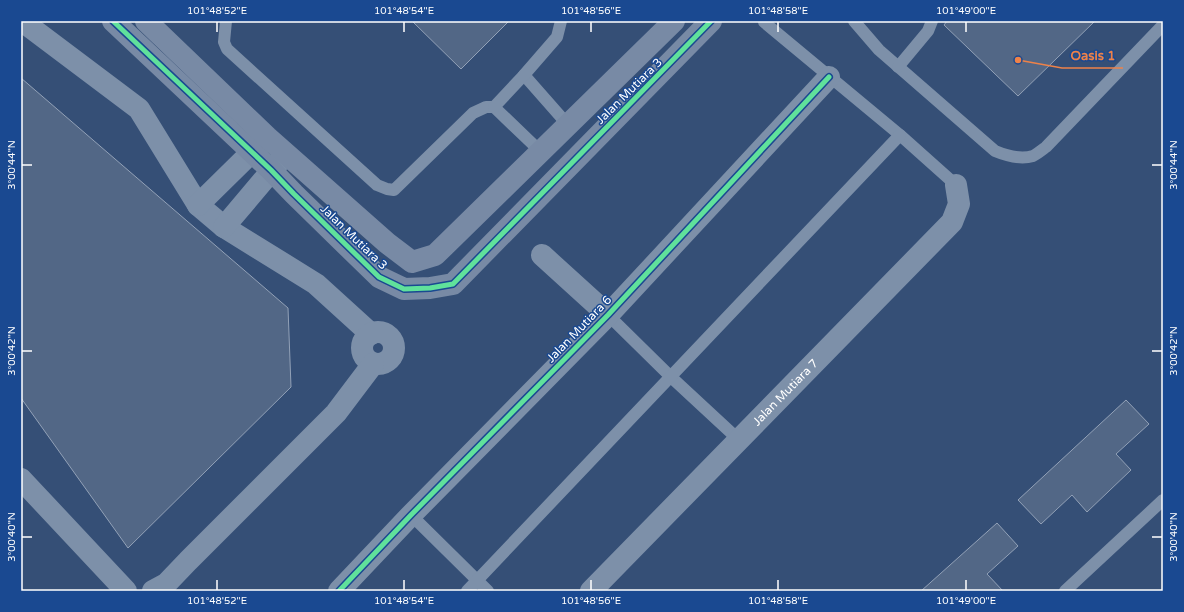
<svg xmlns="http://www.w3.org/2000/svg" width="1184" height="612" font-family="'Varela Round',sans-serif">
<rect width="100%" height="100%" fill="#354f76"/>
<g fill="#526786" stroke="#92a1b7">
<path d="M412,21H509L461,69Z"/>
<path d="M947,21H1095L1018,96L944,25Z"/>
<path d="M21,78L288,308L291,387L128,548L21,398Z"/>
<path d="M1126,400L1149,424L1116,454L1131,470L1087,512L1072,495L1041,524L1018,500Z"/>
<path d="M997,523L1018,546L987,574L1003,591H921Z"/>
</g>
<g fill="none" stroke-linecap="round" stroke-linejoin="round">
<g stroke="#7d90a9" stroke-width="12">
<path d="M226,21L224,42L227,49L377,185L387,189L394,190L473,113L486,107H494L541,152"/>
<path d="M854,21L879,50L995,151C1007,156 1020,160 1033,156C1037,154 1042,150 1046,147L1163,25"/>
<path d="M764,22L900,135L956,185"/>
<path d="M898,67L928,31L932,21"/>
<path d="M524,75L568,125"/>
<path d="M494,107L524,75L557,37L561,21"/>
<path d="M608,315L671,377L739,440"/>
<path d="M411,515L488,591"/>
<path d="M467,591L900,135"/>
<path d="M1065,591L1163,500"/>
</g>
<g stroke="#7d90a9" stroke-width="22">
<path d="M22,21L139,109L198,205L224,227L316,284L371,334"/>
<path d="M198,205L266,138"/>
<path d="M224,227L284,156"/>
<path d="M542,255L608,315"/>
<circle cx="378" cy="348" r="16"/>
<path d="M21,479L126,591"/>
<path d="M153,591L166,584L188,561L336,413L373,364"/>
<path d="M339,591L411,515L608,315L829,77"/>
<path id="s1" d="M591,591L952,222L959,204L956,185"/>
</g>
<g stroke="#788aa5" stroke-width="22">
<path d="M113,21L271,170L294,194L379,277L404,289L430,288L453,284L711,21"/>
<path d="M146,21L267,137L387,243L412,262L435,255L674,21"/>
</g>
<defs>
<g id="cycleway">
<path d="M113,21L271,170L294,194L379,277L404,289L430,288L453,284L711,21"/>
<path d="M339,591L411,515L608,315L829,77"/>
</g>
</defs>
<use href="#cycleway" stroke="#1a4991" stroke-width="8"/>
<use href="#cycleway" stroke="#60e19b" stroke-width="5"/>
</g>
<path fill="none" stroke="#fff" stroke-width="1.5" d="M217,22V32M404,22V32M591,22V32M778,22V32M966,22V32M22,165H32M1152,165H1162M22,351H32M1152,351H1162M22,537H32M1152,537H1162M217,580V590M404,580V590M591,580V590M778,580V590M966,580V590"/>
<g text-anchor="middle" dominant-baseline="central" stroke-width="3" stroke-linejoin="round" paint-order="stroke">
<g font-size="12" fill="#fff" stroke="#1a4991">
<text transform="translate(629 91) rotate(-45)">Jalan Mutiara 3</text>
<text transform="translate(354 237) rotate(44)">Jalan Mutiara 3</text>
<text transform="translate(579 329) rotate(-46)">Jalan Mutiara 6</text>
<text stroke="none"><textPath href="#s1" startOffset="278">Jalan Mutiara 7</textPath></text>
</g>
</g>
<path fill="none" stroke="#ee8249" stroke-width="1.5" d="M1018 60L1062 68H1123"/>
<circle fill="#ee8249" stroke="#1a4991" stroke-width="1.5" cx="1018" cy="60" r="4"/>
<g font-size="13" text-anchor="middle" font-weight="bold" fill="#ee8249" stroke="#1a4991" stroke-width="3" stroke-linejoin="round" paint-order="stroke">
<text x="1093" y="60">Oasis 1</text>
</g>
<rect width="1184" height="612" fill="none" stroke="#1a4991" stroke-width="44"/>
<rect x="22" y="22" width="1140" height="568" fill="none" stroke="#fff" stroke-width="1.5"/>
<g font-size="10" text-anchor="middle" fill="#fff">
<text x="217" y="14">101°48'52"E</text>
<text x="404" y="14">101°48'54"E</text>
<text x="591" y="14">101°48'56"E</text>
<text x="778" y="14">101°48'58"E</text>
<text x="966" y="14">101°49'00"E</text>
<text transform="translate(11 165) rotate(-90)" y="4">3°00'44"N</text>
<text transform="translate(1173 165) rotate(-90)" y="4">3°00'44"N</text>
<text transform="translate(11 351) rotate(-90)" y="4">3°00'42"N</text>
<text transform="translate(1173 351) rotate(-90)" y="4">3°00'42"N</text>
<text transform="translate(11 537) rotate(-90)" y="4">3°00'40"N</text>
<text transform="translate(1173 537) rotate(-90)" y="4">3°00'40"N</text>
<text x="217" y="604">101°48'52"E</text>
<text x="404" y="604">101°48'54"E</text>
<text x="591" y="604">101°48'56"E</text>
<text x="778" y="604">101°48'58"E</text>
<text x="966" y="604">101°49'00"E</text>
</g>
</svg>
